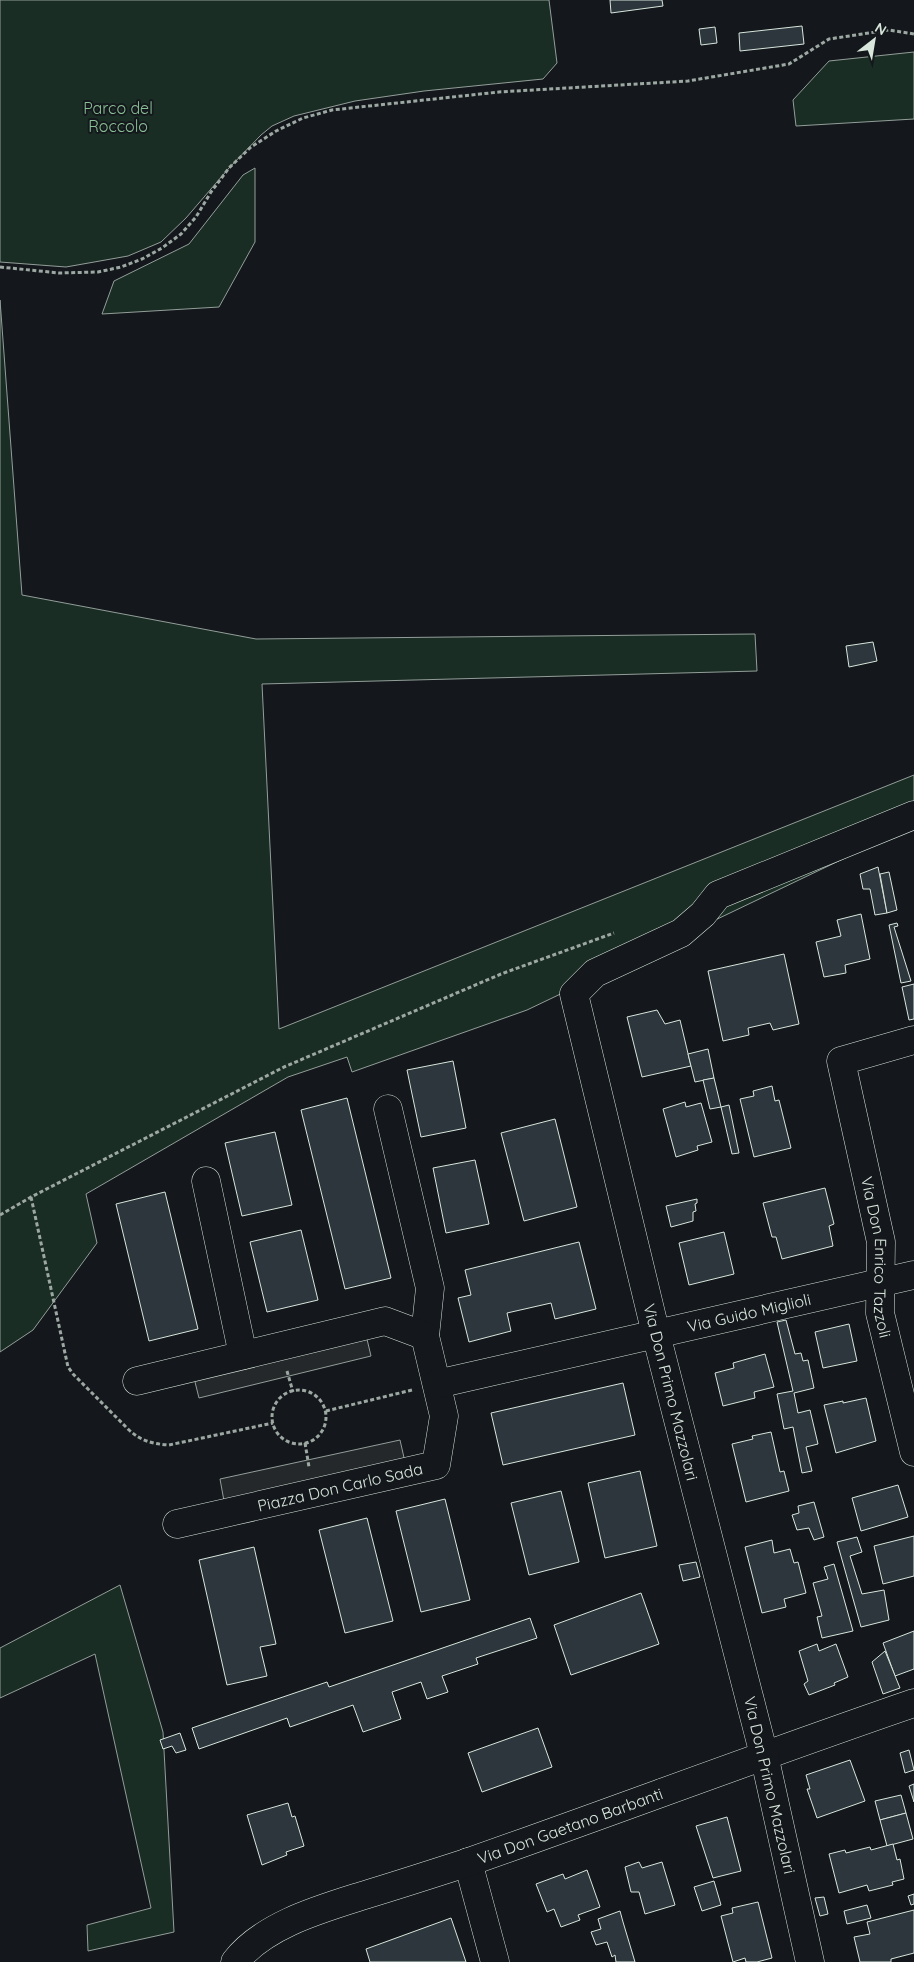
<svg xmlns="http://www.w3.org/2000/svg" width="914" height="1962" font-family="Quicksand,sans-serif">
<rect width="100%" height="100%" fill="#14181c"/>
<g fill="#1a2d24" stroke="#939e99">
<path d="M0,0H549L557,63L543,79L424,91L355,101L294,116L272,126L261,135L229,168L186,218L161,242L128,256L66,267L0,262Z"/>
<path d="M914,52V119L796,126L793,100L829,61Z"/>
<path d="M255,168V242L219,307L102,314L114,281L189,244L243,175Z"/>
<path d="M0,300L22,595L256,639L755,634L757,671L262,684L279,1029L914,775V825L527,1010L352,1072L347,1057L288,1077L86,1194L97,1243L33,1330L0,1352Z"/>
<path d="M120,1585L163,1732L174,1932L88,1951L87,1925L151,1908L95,1654L0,1698V1648Z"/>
</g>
<g fill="#24282b" stroke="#939e99">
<path d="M366,1335L371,1356L199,1398L194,1378Z"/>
<path d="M400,1440L405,1462L224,1501L220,1479Z"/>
</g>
<g fill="#2c363c" stroke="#d8e6dc">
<path d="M610,0H662L663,6L611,13Z"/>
<path d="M802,26L804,44L740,51L739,33Z"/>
<path d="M715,27L717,43L701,45L699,29Z"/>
<path d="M873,642L877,661L849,667L846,646Z"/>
<path d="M878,867L887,913L875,915L870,889H863L860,874Z"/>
<path d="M889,872L897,910L887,913L880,874Z"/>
<path d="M861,914L870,959L845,965L846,973L824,977L816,942L841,936L837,920Z"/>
<path d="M897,923L898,926L894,927L911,981L901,983L889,925Z"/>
<path d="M784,954L799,1024L773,1030L770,1023L748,1028L749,1035L723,1041L708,971Z"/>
<path d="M914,984V1019L909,1020L902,987Z"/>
<path d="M657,1010L665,1024L680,1020L691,1066L642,1077L627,1017Z"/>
<path d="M708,1049L714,1078L695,1082L688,1054Z"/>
<path d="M453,1061L466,1128L421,1137L407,1070Z"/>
<path d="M714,1078L721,1107L710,1109L703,1080Z"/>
<path d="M772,1086L775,1101L779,1100L791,1148L754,1157L740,1099L754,1096L753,1091Z"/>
<path d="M347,1098L391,1278L345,1289L301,1110Z"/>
<path d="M685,1102L686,1107L701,1103L712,1142L697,1146L698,1150L676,1157L663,1109Z"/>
<path d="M729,1105L739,1153L732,1154L721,1107Z"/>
<path d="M555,1119L577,1207L524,1221L501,1133Z"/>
<path d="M275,1132L292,1205L242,1216L225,1143Z"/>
<path d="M475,1160L489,1224L446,1233L433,1168Z"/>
<path d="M825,1188L834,1224L829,1226L833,1246L782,1259L776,1237H772L763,1203Z"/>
<path d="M165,1192L198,1329L149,1341L116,1204Z"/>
<path d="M697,1199V1203L695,1204L696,1211L693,1212V1221L671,1227L666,1206Z"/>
<path d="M301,1230L318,1300L267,1312L250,1242Z"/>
<path d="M724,1232L734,1274L689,1285L679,1243Z"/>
<path d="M579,1242L596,1309L555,1319L551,1303L507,1313L511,1331L469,1342L458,1298L471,1295L465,1270Z"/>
<path d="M786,1320L795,1354L801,1353L803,1361L808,1360L814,1388L794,1393L798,1413L810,1410L818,1444L806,1447L812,1471L802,1473L793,1427L784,1429L777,1394L793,1391L777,1322Z"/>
<path d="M849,1324L857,1361L823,1368L815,1332Z"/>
<path d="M765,1354L774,1387L754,1392L755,1398L723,1406L715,1373L734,1368L733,1363Z"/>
<path d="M623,1383L635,1435L503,1465L491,1413Z"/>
<path d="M866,1398L876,1441L836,1453L824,1405L843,1401V1403Z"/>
<path d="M771,1432L780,1472L784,1471L789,1491L746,1502L732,1444L753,1439L752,1436Z"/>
<path d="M640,1471L657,1546L605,1558L588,1483Z"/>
<path d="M898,1485L908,1517L861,1531L852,1498Z"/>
<path d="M561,1491L579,1562L529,1575L511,1503Z"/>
<path d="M445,1499L470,1600L421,1612L396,1511Z"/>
<path d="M814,1502L824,1537L814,1540L809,1528L797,1530L792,1515L799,1513L798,1506Z"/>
<path d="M367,1518L393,1621L345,1633L319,1530Z"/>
<path d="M914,1536V1576L883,1584L874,1546Z"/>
<path d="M857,1537L862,1552L850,1556L862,1594L884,1590L889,1620L861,1627L837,1542Z"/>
<path d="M772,1540L774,1553L790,1549L794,1563L798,1562L806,1593L784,1599L786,1607L762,1613L745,1547Z"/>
<path d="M254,1547L276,1644L260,1647L267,1676L227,1685L199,1560Z"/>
<path d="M696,1562L700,1577L683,1581L679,1565Z"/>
<path d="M834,1564L853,1631L822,1638L817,1617L822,1616L813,1583L828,1579L824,1567Z"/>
<path d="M641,1593L659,1644L571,1675L554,1625Z"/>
<path d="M530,1618L537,1638L476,1658L478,1664L442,1676L448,1692L427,1699L421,1682L392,1692L401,1719L363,1732L353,1705L290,1727L287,1718L199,1749L192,1728L327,1682L329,1687Z"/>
<path d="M914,1631V1669L895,1676L883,1643Z"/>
<path d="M817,1644L819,1651L836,1644L848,1677L834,1683L835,1685L809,1695L804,1684L808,1681L799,1651Z"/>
<path d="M885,1651L900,1688L883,1694L872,1662Z"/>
<path d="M538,1728L552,1767L482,1792L468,1753Z"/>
<path d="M180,1733L186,1750L176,1753L172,1746L163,1749L160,1740Z"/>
<path d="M909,1750L914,1770L905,1773L900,1753Z"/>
<path d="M850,1760L865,1801L817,1818L807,1789H810L806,1775Z"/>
<path d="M914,1784V1802L909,1786Z"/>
<path d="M901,1795L906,1813L880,1820L875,1801Z"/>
<path d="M288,1803L292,1817L295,1816L304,1846L286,1852L287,1855L262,1865L247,1815Z"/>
<path d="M906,1813L913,1839L887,1846L880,1820Z"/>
<path d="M727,1817L741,1871L713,1878L696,1826Z"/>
<path d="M893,1844L897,1860L900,1859L904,1879L892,1882L893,1885L869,1891L867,1885L839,1893L829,1854L845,1850L846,1853L870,1847L871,1850Z"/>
<path d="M639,1862L642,1868L662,1862L675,1905L645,1914L639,1892H631L625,1867Z"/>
<path d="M587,1870L600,1907L578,1915L580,1920L561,1927L554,1909L547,1912L536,1884L563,1874L565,1879Z"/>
<path d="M714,1881L721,1905L702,1911L694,1887Z"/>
<path d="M914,1894V1904L911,1905L908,1896Z"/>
<path d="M824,1897L828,1914L820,1916L815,1898Z"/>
<path d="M758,1902L772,1958L757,1962H746L745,1958L733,1962L721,1916L733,1913L732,1908Z"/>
<path d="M867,1905L871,1918L847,1924L844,1911Z"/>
<path d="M914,1910V1953L891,1959V1962H860L854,1937L870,1934L867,1922Z"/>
<path d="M620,1911L623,1922L635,1962H616L615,1955L612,1957L607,1942L596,1945L591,1932L601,1929L598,1919Z"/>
<path d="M451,1918L466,1962H370L366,1949Z"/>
</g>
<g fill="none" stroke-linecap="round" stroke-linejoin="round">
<defs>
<g id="minor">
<path id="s1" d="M914,1040L841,1061L881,1242L880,1313L914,1452"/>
<path d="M388,1109L430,1288L425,1336"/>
<path d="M206,1181L243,1355"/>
<path d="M137,1381L385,1321L425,1336L444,1416L436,1465L177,1524"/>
<path id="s2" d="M437,1384L914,1275"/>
<path d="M468,1862L495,1962"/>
<path id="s3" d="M235,1962C264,1924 324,1908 368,1894C401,1884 435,1873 469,1862C617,1810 765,1754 914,1703"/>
<path d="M810,1962L764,1755L656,1334L574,994L595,973L681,933L703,914L718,895L914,815"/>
</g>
</defs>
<use href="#minor" stroke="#d8e6dc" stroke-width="29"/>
<g stroke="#9da8a2" stroke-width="3" stroke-dasharray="4 2.5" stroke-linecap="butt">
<path d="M0,267L59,273L98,272L121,267L142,259L162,248L181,234L196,217L211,192L229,168L251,147L276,131L303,118L332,110L499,92L688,81L789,64L829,39L889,30L914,34"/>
<path d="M31,1197L68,1367L73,1374L129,1430C141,1441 153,1444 169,1445L273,1423"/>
<path d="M0,1215L31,1197L284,1067L501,974L614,933"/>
<path d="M287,1371L293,1392"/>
<circle cx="299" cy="1417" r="27"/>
<path d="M326,1411L412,1390"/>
<path d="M305,1443L309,1467"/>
</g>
<use href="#minor" stroke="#14181c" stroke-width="28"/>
</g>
<g text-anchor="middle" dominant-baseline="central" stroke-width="4" stroke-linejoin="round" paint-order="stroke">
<g font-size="16" fill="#8ac095" stroke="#14181c">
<text x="118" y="108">Parco del<tspan x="118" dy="18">Roccolo</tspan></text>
</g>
<g font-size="16" fill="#d8e6dc" stroke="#14181c">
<text stroke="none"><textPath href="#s1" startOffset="276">Via Don Enrico Tazzoli</textPath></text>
<text stroke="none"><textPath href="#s2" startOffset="320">Via Guido Miglioli</textPath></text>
<text transform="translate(671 1392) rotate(76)">Via Don Primo Mazzolari</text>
<text transform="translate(340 1487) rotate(-13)">Piazza Don Carlo Sada</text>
<text transform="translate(770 1785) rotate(77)">Via Don Primo Mazzolari</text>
<text stroke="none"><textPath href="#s3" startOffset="365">Via Don Gaetano Barbanti</textPath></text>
</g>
</g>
<g transform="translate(874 40) rotate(31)" stroke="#14181c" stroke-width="4" paint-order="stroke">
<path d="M0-4L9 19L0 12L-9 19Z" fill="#d8e6dc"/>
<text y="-8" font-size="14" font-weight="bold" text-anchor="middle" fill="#d8e6dc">N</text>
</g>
</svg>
